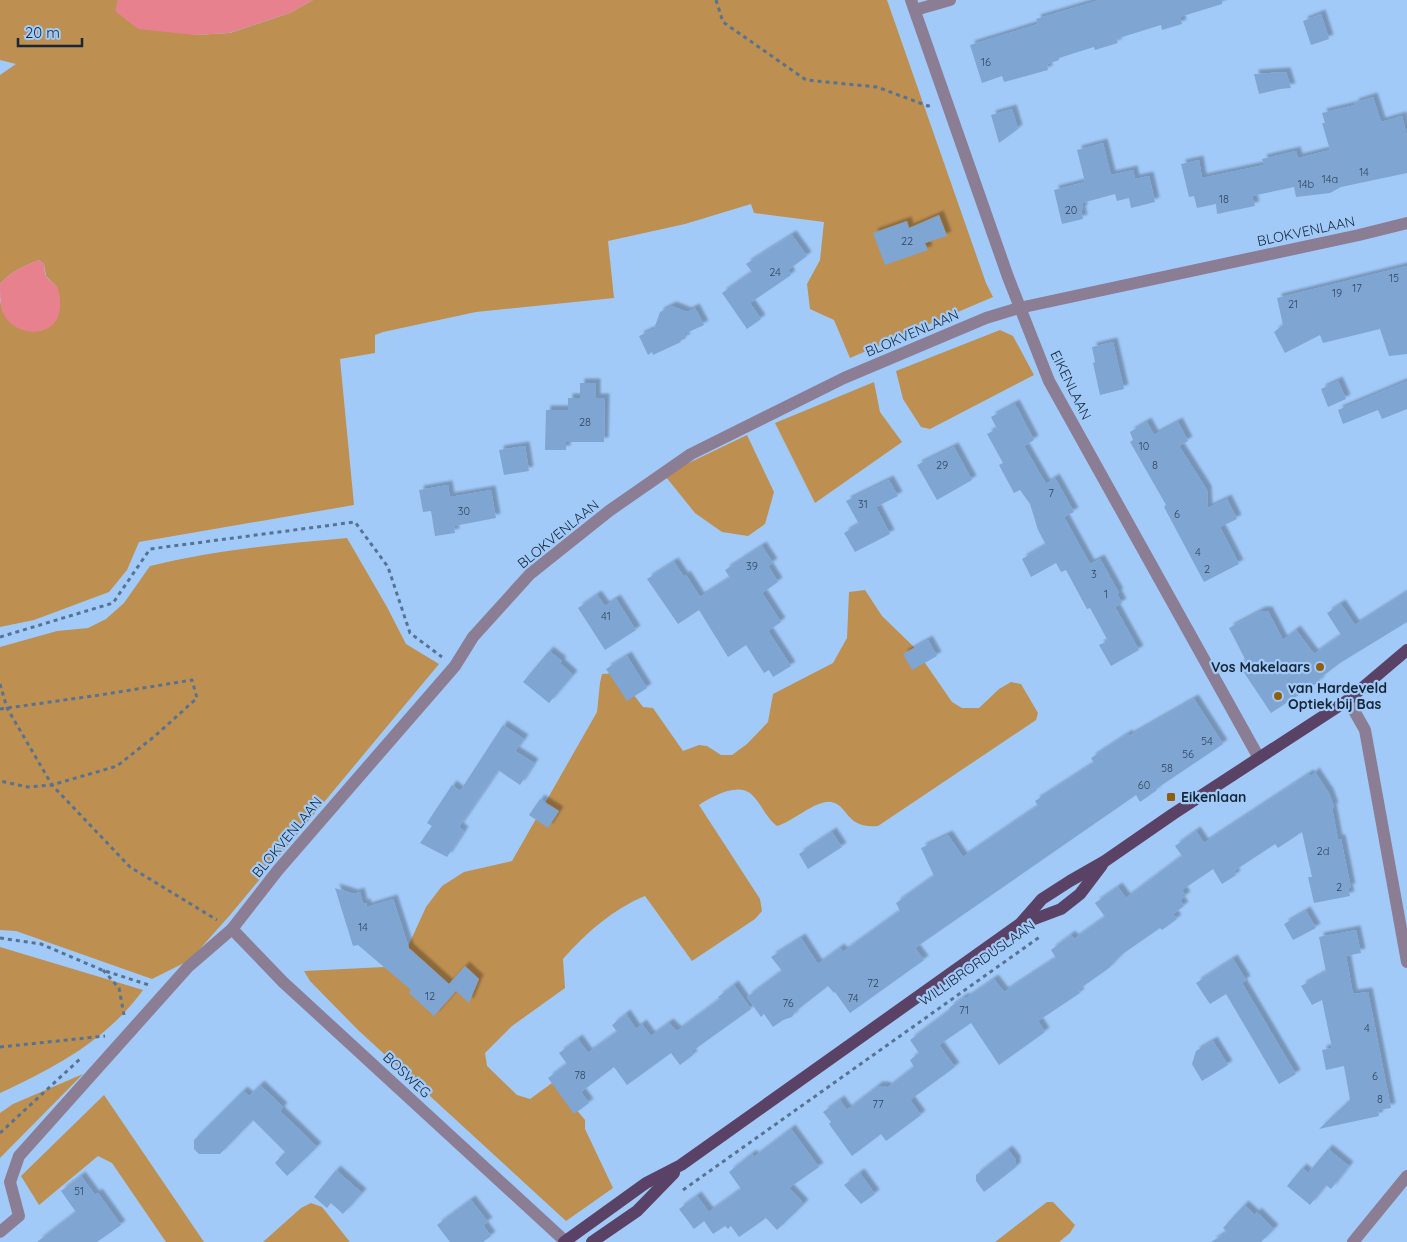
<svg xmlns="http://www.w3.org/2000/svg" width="1407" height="1242" font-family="Quicksand,sans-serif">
<defs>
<filter id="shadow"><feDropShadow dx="4.5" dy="-4.5" stdDeviation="1" flood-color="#0004"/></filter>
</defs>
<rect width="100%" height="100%" fill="#a2caf9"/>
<g fill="#bd8f51">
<path d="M0,0H118L116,11L195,35L230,33L290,13L313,0H887L986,283L993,297L850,358L834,320L810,309L807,284L820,260L824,222L754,213L751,204L685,224L608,241L614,298L476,312L383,332L375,335V353L340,359L354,505L139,542L127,570L109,592L34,620L0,627V301L3,312L57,287L46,276L44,264L39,260C24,266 11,271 0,284V75L16,64L0,60Z"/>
<path d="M1000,330L1013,336L1034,375L930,429L921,427L903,399L896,371Z"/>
<path d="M874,382L880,412L902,442L815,503L775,423Z"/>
<path d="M747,435L774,492L765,524L748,536L722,532L695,513L666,477L676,469Z"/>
<path d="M347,538L387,607L406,644L439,664L230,915L190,960L152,979L16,931L0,930V647L57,631L88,628L106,619L124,603L150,566C215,550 281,544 347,538Z"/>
<path d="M865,590L882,616L914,647L952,702L962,708H979L999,689L1011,682L1021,684L1038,713L1036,720L878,826C845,829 849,805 831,802C815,800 793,822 777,826C765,817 761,802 750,793C736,783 711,797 699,805L760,899L762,911L755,919L692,961L645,896C613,909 586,933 563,959L565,988L512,1026L485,1053L487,1066L517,1095L530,1099L552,1083L556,1085L585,1120V1129L613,1188L566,1221L358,1030L310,981L304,971L384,967L405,953L426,907L442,886L464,872L512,861L597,712L600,683L602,674L617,673L643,707L653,708L683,751L699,745L707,746L721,755H732L747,744L768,722L773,694L833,663L847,638L849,592Z"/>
<path d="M0,947L143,990C107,1040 54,1068 0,1093Z"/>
<path d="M83,1074L0,1158V1113L13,1104Z"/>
<path d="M104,1095L204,1242H166L112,1163L98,1156L39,1205L21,1176Z"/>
<path d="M1047,1202H1053L1075,1225L1070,1233L1059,1242H995Z"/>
<path d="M311,1203L322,1207L350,1242H263L301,1208Z"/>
</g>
<g fill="#e7818d">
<path d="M118,0H313L290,13L229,33L195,35L138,29L115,11Z"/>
<path d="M39,260L44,264C45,267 44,273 46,276C48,280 54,283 57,287C59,290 60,298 60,302C63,340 13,340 2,311C0,302 0,292 0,284C11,271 24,266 39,260Z"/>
</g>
<g fill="#7fa5d2" filter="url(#shadow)">
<path d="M1100,0H1222V4L1180,17L1182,24L1162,30L1161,25L1116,39L1118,43L1095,50L1094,47L1059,58V60L1047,64L1048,70L1004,82L1002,76L982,83L970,45L1038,24L1036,19Z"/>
<path d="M1321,14L1329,39L1311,45L1303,21Z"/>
<path d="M1286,72L1291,88L1280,89L1259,94L1254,74Z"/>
<path d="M1373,97L1381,122L1402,116L1407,137V173L1341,187L1330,193L1296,197L1294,187L1252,196L1255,206L1217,214L1216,204L1197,208L1194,196L1189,197L1181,164L1199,160L1202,178L1264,165L1262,159L1296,151L1298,158L1330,150L1322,123H1325L1322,113L1355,105L1354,103Z"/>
<path d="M1012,109L1018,129L999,143L991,115Z"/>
<path d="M1103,143L1111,175L1133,170L1135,179L1149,176L1155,202L1131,208L1129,198L1117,201L1115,194L1082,203L1083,209L1081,210L1083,219L1062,224L1054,190L1085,182L1077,150Z"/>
<path d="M939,215L947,236L925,243L928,250L885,265L873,233L907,221L909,228Z"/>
<path d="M792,235L807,256L788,270L791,275L750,303L761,319L747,329L722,293L752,272L746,264Z"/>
<path d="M1407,266V354L1389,356L1380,329L1323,343L1320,335L1285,353L1274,332L1283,325L1277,298Z"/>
<path d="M672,306L687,312L695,308L704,325L684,334L686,338L680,341L681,342L653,355L652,352L648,355L639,336L654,329L660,312Z"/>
<path d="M1113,342L1124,389L1100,395L1093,363L1095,362L1092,347Z"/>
<path d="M1338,381L1346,399L1328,407L1321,389Z"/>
<path d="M1407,381V409L1382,419L1378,410L1343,424L1338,410Z"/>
<path d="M580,383H596V398H605L604,442H566V450H545L546,410H568V398H580Z"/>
<path d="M1015,404L1034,440L1024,446L1046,484L1055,478L1074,512L1064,517L1090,564L1100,559L1119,593L1117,594L1122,603L1115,607L1139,650L1111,666L1099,645L1108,641L1090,608L1087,609L1066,570L1061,572L1056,563L1031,577L1022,559L1046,545L1038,530L1030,504L1020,490L1014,493L999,465L1003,463L987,434L997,429L991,417Z"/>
<path d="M1147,422L1154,435L1178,422L1188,441L1179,446L1207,490L1208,508L1227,499L1237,519L1220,527L1239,564L1204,582L1164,507L1166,505L1130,442L1133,440L1130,432Z"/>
<path d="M525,446L529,471L504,475L499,450Z"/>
<path d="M954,447L972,480L937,500L917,465Z"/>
<path d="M889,480L898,496L876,507L890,534L855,552L844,533L859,524L846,501Z"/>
<path d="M448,485L450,497L491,490L496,518L454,526L455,533L435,536L431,511L423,512L419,490Z"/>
<path d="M762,546L773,563L768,566L778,582L762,593L781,622L768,631L791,666L773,677L769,670L764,673L746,645L728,657L699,610L678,624L647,579L674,562L684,577L686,575L700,597L730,578L725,570Z"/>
<path d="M1407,592V622L1340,663L1319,679L1320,681L1271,713L1239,665L1246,661L1229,628L1261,611H1268L1283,640L1296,630L1314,654L1341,635L1327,613L1341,604L1355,625Z"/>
<path d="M597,595L605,606L616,599L636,630L605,650L578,608Z"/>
<path d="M928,640L937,656L912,670L903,654Z"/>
<path d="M549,651L562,661L560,663L573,675L549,703L523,682Z"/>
<path d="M627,656L647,688L627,701L606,669Z"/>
<path d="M1194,699L1223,744L1156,789L1157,790L1140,802L1136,795L915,948L924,960L850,1013L835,992L834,993L828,986L796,1011L792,1017L783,1020L773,1027L764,1014L761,1017L747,997L782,971L771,957L801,938L818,964L840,948L843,952L900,911L896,903L934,876L921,848L948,835L963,857L1038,806L1035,801L1094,763L1091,758L1128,734L1129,736Z"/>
<path d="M503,725L524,739L515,751L534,763L520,785L498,770L459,827L464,831L447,857L420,843L432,826L427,823L452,785L460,791Z"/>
<path d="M1315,772L1329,793L1334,807L1332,808L1338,839H1341L1351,888H1348L1350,896L1314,903L1308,877H1312L1302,832L1278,848L1275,844L1234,871L1236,875L1222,884L1213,869L1182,890L1186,896L1180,900L1184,906L1173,914L1177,919L1162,930L1160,928L1121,955L1109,968L1078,990L1080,993L1038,1021L1045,1032L999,1065L971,1023L939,1045L955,1067L910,1100L921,1115L886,1141L881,1134L852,1156L829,1124L831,1122L823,1112L840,1100L847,1110L878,1086H885L887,1088L914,1067L910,1060L919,1053L910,1040L950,1010L949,1008L964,997L965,999L994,979L1004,992L1056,958L1051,950L1071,935L1074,939L1105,917L1095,903L1118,887L1126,898L1182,856L1175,846L1196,831L1204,843L1309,774L1311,776Z"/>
<path d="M540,799L559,811L548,828L529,815Z"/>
<path d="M832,832L842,847L808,869L799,854Z"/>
<path d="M335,888L354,894L360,892L363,904L366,903L367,907L393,899L409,948L449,984L465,966L479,979L469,1003L456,991L434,1016L409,993L411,990L358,945L353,946Z"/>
<path d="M1306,911L1316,928L1293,940L1284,924Z"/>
<path d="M1356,930L1361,953L1346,956L1353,994L1368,992L1391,1108L1378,1110L1379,1116L1319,1129L1350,1100L1344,1066L1326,1070L1322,1050L1332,1048L1322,1000L1312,1005L1301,986L1326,972L1319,937Z"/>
<path d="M1233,959L1246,980L1242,983L1296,1074L1279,1084L1226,994L1210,1004L1196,983Z"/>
<path d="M734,985L751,1009L691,1052L693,1055L680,1065L671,1053L627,1085L614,1067L581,1092L589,1103L574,1114L548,1078L567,1064L559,1053L578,1039L588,1053L617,1032L612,1025L626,1014L636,1029L642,1024L651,1036L669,1023L677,1031L720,999L718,997Z"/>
<path d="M1213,1041L1228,1065L1202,1081L1192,1064L1196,1051Z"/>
<path d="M260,1085L283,1107L280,1111L317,1147L287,1176L275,1163L285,1152L253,1120L220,1154H199L194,1149V1140L243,1091L249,1096Z"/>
<path d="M791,1129L819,1167L789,1188L804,1204L777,1230L766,1218L739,1237L731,1226L728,1229L725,1226L713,1234L704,1221L694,1229L679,1209L697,1196L709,1212L741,1189L729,1172L752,1154L754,1157Z"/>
<path d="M1328,1149L1349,1166L1331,1189L1326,1185L1310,1205L1287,1186L1302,1168L1308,1173Z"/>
<path d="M1008,1150L1016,1160V1167L984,1192L976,1181V1175Z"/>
<path d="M336,1170L362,1193L343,1214L331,1203L327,1208L314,1197Z"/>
<path d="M860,1173L875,1194L861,1204L844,1185Z"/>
<path d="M81,1176L95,1195L98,1193L121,1225L97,1242H37L76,1212L61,1191Z"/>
<path d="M471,1200L488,1222L483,1225L491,1236L483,1242H450L437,1225Z"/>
<path d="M1244,1205L1255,1215L1257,1212L1274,1229L1261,1242H1211L1227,1232L1223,1228Z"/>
</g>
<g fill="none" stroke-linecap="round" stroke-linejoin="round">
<g stroke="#587392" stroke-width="3" stroke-dasharray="4 4" stroke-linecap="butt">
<path d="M716,0L723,22L806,80L877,87L928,106L931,105"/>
<path d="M0,637L113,603L150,549L355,522L388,567L410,633L442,657"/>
<path d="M0,684L7,708L52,785L130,867L217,920"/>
<path d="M0,709L100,695L192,680L197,698L155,736L117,766L52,785L28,787L0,781"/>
<path d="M0,938L41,944L102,970L149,985"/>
<path d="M103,970L119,988L124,1015"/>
<path d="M0,1047L105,1036"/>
<path d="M0,1133L80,1059"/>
<path d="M683,1190L1041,936"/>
</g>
<g stroke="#8b7d93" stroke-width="12">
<path d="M911,0L1008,277L1049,381L1259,758"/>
<path d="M915,10L950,0"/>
<path d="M1348,700L1365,730L1407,962"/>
<path d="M232,929L283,982L566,1242"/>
<path d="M0,1232L19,1216L10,1182L19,1156L188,967L232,929L278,870L455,666L473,637L530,574L609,511L691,454L844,378L986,318L1019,308L1359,235L1407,223"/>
<path d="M1353,1242L1407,1176"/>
</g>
<g stroke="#5a4267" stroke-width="12">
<path d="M1021,924L1061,909L1080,894L1102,865"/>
<path d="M564,1242L646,1183L681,1165L1020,924L1042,899L1070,881L1105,861L1173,814L1348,700L1407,650"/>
<path d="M592,1242L637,1211L674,1173"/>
</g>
</g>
<g fill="#8f5f0b" stroke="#a2caf9" stroke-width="2">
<circle cx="1320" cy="667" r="5"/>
<circle cx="1278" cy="696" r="5"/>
<rect x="1166" y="792" width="10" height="10" rx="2.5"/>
</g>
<g text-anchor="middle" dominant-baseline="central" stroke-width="4.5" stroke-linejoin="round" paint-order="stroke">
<g font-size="11" fill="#31465e">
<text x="986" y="62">16</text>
<text x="1364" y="172">14</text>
<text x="1330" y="179">14a</text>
<text x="1306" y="184">14b</text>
<text x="1224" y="199">18</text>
<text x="1071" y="210">20</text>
<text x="907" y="241">22</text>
<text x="775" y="272">24</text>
<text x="1394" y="278">15</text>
<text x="1357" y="288">17</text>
<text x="1337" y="293">19</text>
<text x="1293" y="304">21</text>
<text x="585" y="422">28</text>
<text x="1144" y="446">10</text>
<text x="942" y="465">29</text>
<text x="1155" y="465">8</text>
<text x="1051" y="493">7</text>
<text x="863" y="504">31</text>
<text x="464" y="511">30</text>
<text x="1177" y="514">6</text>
<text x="1198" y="552">4</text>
<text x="752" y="566">39</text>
<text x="1207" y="569">2</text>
<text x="1094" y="574">3</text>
<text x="1106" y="594">1</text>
<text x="606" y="616">41</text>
<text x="1207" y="741">54</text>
<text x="1188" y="754">56</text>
<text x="1167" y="768">58</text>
<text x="1144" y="785">60</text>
<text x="1323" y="851">2d</text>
<text x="1339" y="887">2</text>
<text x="363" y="927">14</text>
<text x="873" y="983">72</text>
<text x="430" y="996">12</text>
<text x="853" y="998">74</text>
<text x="788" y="1003">76</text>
<text x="964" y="1010">71</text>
<text x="1367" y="1028">4</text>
<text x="580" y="1075">78</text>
<text x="1375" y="1076">6</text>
<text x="1380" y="1099">8</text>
<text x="878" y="1104">77</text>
<text x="79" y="1191">51</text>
</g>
<g font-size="14" fill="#172738" stroke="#a2caf9">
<text transform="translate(1306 231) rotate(-12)">BLOKVENLAAN</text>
<text transform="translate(912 333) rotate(-23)">BLOKVENLAAN</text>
<text transform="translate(1071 385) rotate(64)">EIKENLAAN</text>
<text transform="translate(558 534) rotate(-39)">BLOKVENLAAN</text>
<text transform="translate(287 837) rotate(-50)">BLOKVENLAAN</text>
<text transform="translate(977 963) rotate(-35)">WILLIBRORDUSLAAN</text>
<text transform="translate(407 1075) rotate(43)">BOSWEG</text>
</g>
<g font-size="14" font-weight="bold" fill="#172738" stroke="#a2caf9" text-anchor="start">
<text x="1310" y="667" text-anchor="end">Vos Makelaars</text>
<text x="1288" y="688">van Hardeveld<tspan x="1288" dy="16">Optiek bij Bas</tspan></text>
<text x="1181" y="797">Eikenlaan</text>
</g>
</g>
<path d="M18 38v8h64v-8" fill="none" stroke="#172738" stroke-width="2.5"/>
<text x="25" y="38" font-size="15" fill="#172738" stroke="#a2caf9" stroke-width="4" paint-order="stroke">20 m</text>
</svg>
